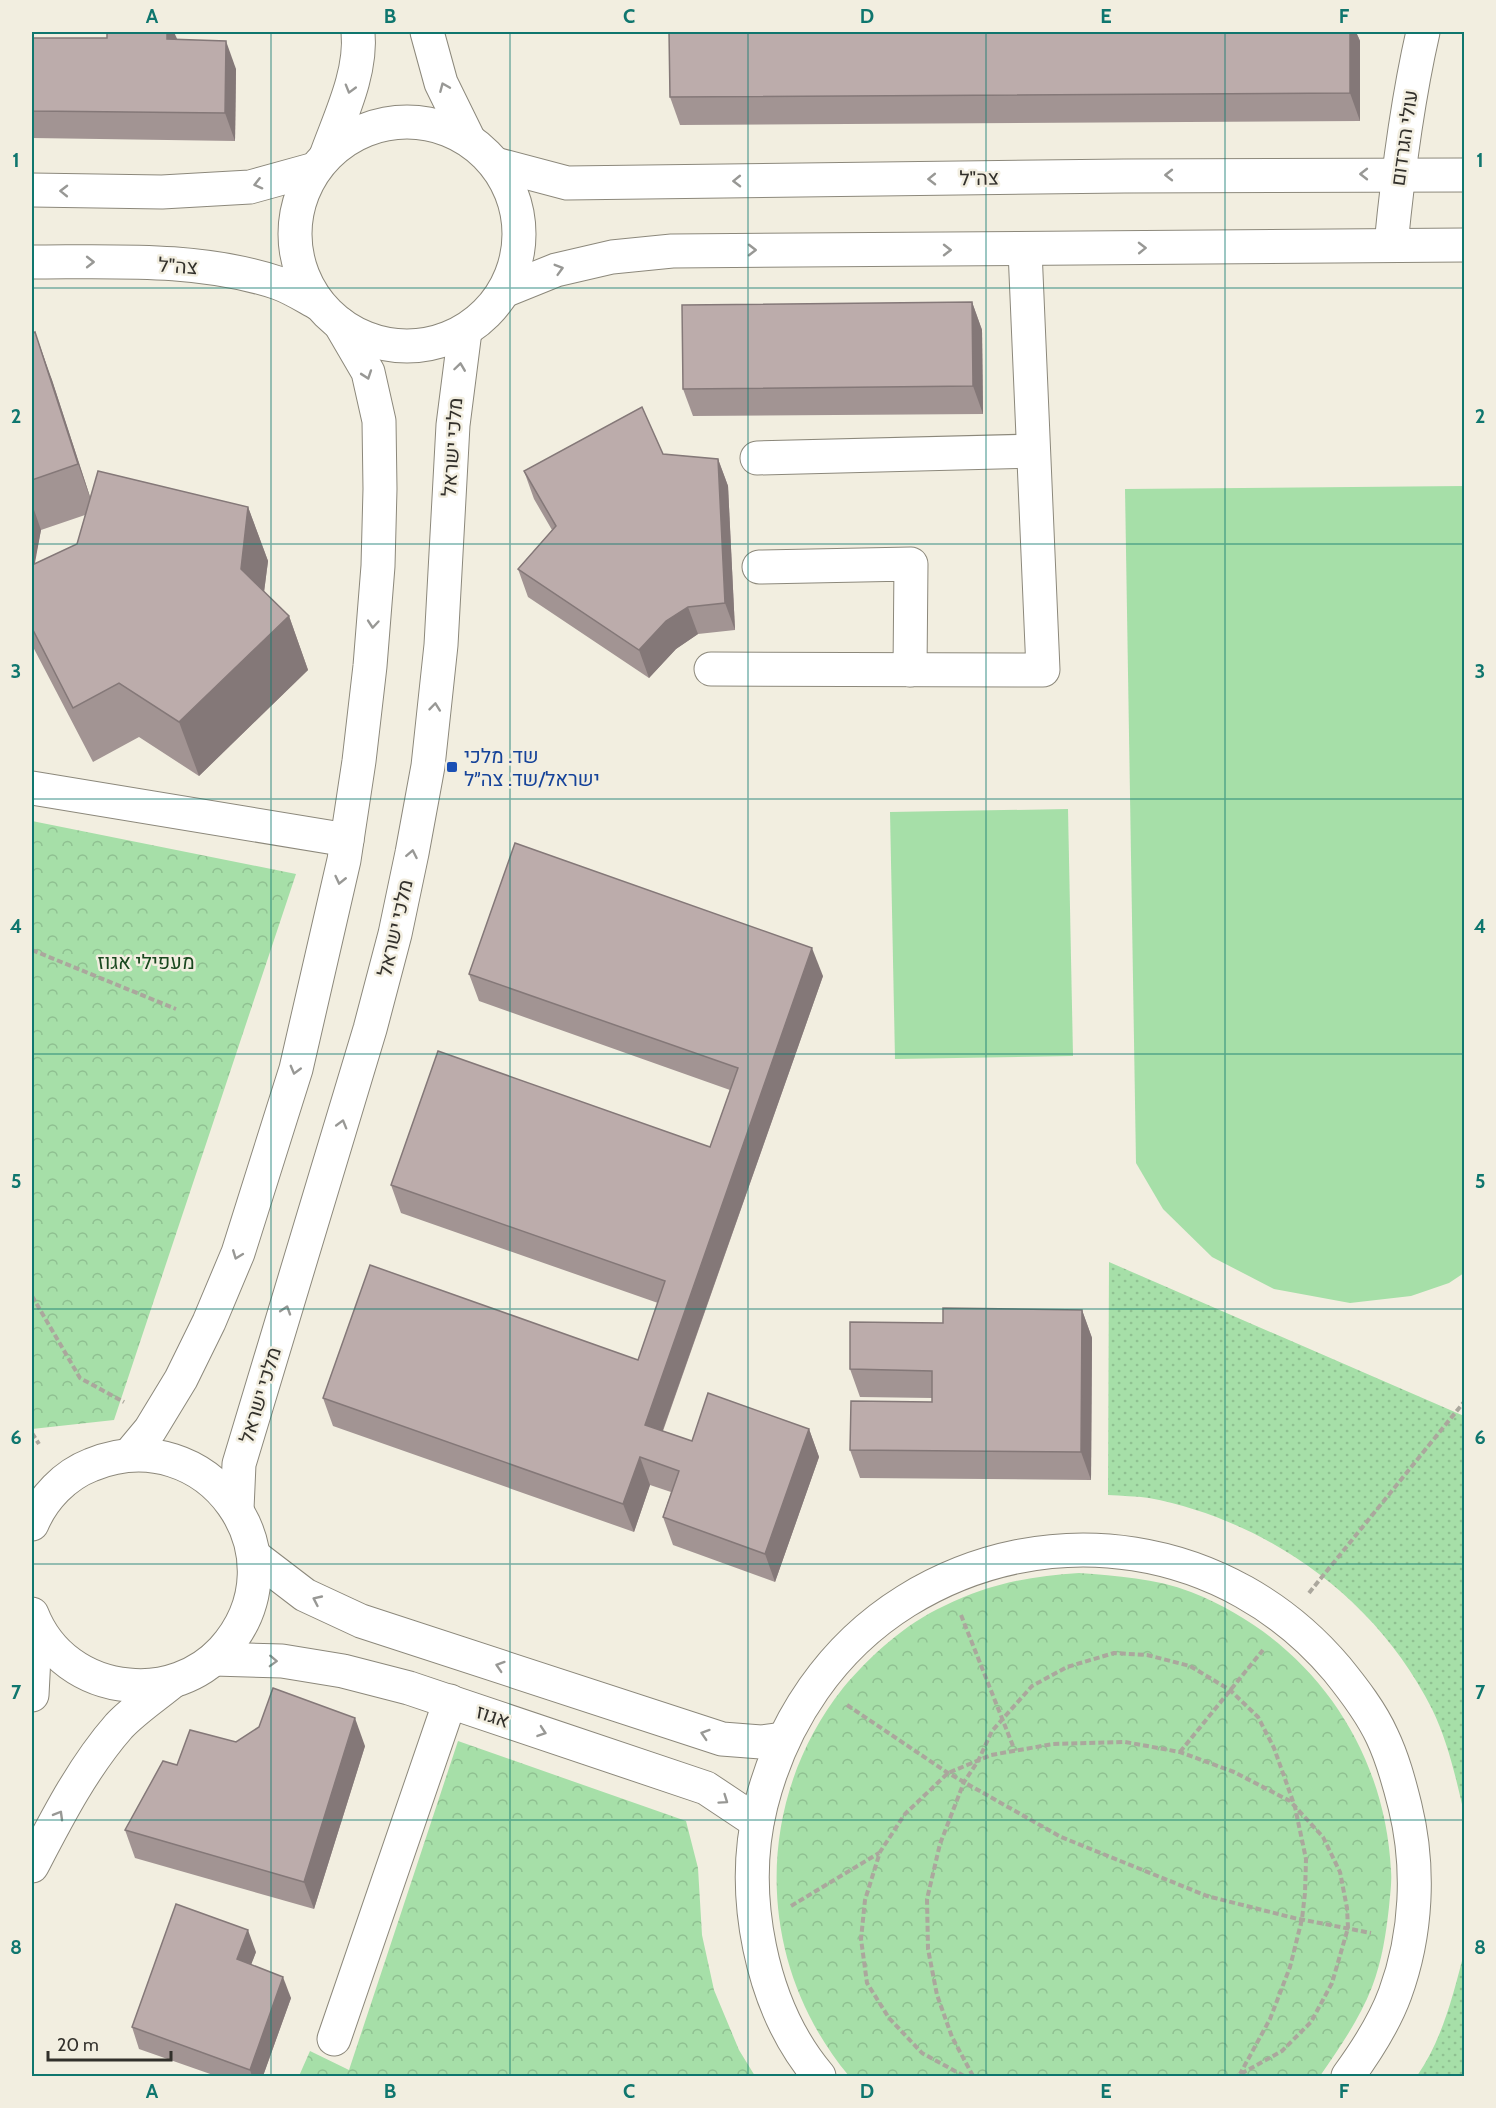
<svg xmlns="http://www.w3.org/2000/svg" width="1496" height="2108" font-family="Cabin,Heebo,sans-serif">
<defs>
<pattern id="grass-dots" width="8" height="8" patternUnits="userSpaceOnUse" patternTransform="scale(1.5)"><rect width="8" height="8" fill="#a6dfa8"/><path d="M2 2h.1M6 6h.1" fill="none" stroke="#8fc091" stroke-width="1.8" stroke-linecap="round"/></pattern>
<pattern id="park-crowns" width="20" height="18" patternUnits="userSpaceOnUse" patternTransform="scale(1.5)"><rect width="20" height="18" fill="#a6dfa8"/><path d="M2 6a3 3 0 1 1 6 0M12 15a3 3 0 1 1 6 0" fill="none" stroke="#8fc091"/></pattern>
</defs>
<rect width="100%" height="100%" fill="#f2eee0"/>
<g fill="url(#grass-dots)">
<path d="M1109,1262L1464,1416V1813C1456,1778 1448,1742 1432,1709C1377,1599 1269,1521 1149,1498C1136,1496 1121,1496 1108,1495Z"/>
<path d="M1464,1953V2076H1417C1442,2040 1453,1996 1464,1953Z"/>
</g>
<g fill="url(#park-crowns)">
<path d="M32,821L296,874L114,1420L32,1429Z"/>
<path d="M1079,1573C1117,1576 1155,1578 1191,1592C1308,1638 1385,1745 1391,1871C1392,1882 1390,1895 1389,1907C1386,1934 1382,1961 1372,1987C1359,2020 1340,2047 1320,2076H849C755,1964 752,1803 843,1688C871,1655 905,1624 944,1606C989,1584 1030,1576 1079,1573Z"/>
<path d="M458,1741L686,1821L698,1868L702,1935L714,1990L739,2050L755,2076H299L310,2051L349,2070Z"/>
</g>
<g fill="#a6dfa8">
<path d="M1464,486V1273L1449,1283L1411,1296L1350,1303L1274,1289L1212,1257L1163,1209L1136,1163L1125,489Z"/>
<path d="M1068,809L1073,1056L895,1059L890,812Z"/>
</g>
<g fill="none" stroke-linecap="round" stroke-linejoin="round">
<defs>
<g id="minor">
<path d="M427,32L441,83L469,140"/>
<circle cx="407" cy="234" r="112"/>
<path d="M326,156C340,117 362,73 358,32"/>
<path d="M495,164L567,183L1124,176L1464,175"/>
<path d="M32,190L162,192L250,187L315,169"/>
<path d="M1391,245C1398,173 1407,102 1423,32"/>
<path d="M32,262C113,262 200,257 278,283C292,288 306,297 319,304"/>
<path d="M504,291L556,270L612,257L672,251L1464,245"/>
<path d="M757,458L1033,451"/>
<path d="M759,567L911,564L910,670"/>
<path d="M711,669L1043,670L1025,250"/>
<path d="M32,788L347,840"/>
<path d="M130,1454L150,1430L181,1379L209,1322L238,1253L296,1069L344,860L359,761L370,666L378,566L380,489L379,421L368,372L340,324"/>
<path d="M237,1509L239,1464L370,1029L395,934L412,853L428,766L441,645L453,425L465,331"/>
<path d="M32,1524C43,1498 65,1475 91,1465C208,1417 307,1556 223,1650C199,1676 163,1689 128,1685C85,1681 48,1655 32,1614"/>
<path d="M254,1556L305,1595L361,1621L722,1739L761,1742L783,1739"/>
<path d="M32,1640L34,1656L32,1695"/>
<path d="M214,1659L282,1661L343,1671L409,1688L706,1788L757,1822"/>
<path d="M32,1866C57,1818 83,1767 119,1726C134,1710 155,1696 172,1682"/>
<path d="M334,2039L450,1701"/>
<path d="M819,2076C760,2006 739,1893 761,1805C782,1721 832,1647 906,1601C1048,1513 1229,1541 1337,1669C1354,1690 1371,1712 1382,1736C1393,1759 1399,1782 1405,1806C1420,1867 1417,1934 1395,1994C1384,2024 1367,2050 1348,2076"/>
</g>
</defs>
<use href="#minor" stroke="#8c887b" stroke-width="35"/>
<g stroke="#aba79d" stroke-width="4" stroke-dasharray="6 3" stroke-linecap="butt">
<path d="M32,950L176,1009"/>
<path d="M32,1296L80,1378L124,1402"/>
<path d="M32,1433L39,1444"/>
<path d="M1309,1593L1464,1402"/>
<path d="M961,1615L1015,1751"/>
<path d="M847,1705L948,1773L1061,1837L1207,1896L1294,1918L1371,1933"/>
<path d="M1180,1752L1263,1650"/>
<path d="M791,1906L879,1853"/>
<path d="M964,2076L922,2053L889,2018L867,1983L861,1939L865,1900L880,1852L905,1814L948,1773L991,1755L1053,1744L1125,1742L1180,1752L1234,1772L1290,1801L1323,1837L1340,1872L1347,1908L1348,1928L1332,1983L1311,2022L1282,2051L1237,2076"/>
<path d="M973,2076L952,2037L937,1995L928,1949L927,1899L940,1844L964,1782L978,1761L992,1731L1032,1686L1067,1667L1114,1653L1147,1655L1190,1666L1230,1690L1258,1717L1274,1748L1295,1807L1306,1859L1305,1893L1302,1919L1290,1967L1270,2019L1240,2074"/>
</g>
<use href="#minor" stroke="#fff" stroke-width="33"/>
</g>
<g fill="#a29493" fill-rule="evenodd">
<path d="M669,32H1356L1360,41V121L680,125L670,97Z"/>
<path d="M32,38L177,40L236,69L235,141L32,138Z"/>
<path d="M972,302L982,330L983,414L693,416L683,389Z"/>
<path d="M32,334L52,380L90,497L248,507L268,561L264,592L289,616L308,670L199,776L139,737L93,762L32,645ZM85,515L77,544L34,564L41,530Z"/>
<path d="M663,454L718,459L728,486L735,630L698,634L676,649L649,678L528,597L518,569L552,530L534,499L524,471Z"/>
<path d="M469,974L823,976L663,1431L692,1441L809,1429L819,1457L775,1582L673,1545L663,1517L671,1492L650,1485L634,1532L333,1426L323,1398L638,1360L658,1303L401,1213L391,1185L710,1147L730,1090L479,1001Z"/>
<path d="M1082,1310L1092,1338L1091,1480L860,1478L850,1450L932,1402V1398L860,1397L850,1369L943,1323Z"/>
<path d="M236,1742L365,1746L314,1909L135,1858L125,1830L177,1765Z"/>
<path d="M256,1952L251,1964L291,1998L263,2076H216L139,2049L132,2027Z"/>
</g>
<g fill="#847878">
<path d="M167,32H174L178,41L167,39Z"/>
<path d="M1350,32H1356L1360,41V121L1350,93Z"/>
<path d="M226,41L236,69L235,141L225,113Z"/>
<path d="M972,302L982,330L983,414L973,386Z"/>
<path d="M35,332L52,380L95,512L78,464Z"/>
<path d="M718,459L728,486L735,630L725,603Z"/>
<path d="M32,504L41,530L32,579Z"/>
<path d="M248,507L268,561L260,623L241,569Z"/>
<path d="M688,607L698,634L676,649L649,678L639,650L666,621Z"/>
<path d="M289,616L308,670L199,776L179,722Z"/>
<path d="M812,948L823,976L655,1452L645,1425Z"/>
<path d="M1082,1310L1092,1338L1091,1480L1081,1452Z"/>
<path d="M809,1429L819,1457L775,1582L765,1554Z"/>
<path d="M640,1457L650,1485L634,1532L623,1504Z"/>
<path d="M355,1718L365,1746L314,1909L304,1882Z"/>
<path d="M248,1930L256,1952L245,1981L237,1959Z"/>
<path d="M283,1977L291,1998L263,2076H252L250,2070Z"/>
</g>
<g fill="#bcacab" stroke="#847878" stroke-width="1.5">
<path d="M107,32H167V39L226,41L225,113L32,111V38H107Z"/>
<path d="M669,32H1350V93L670,97Z"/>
<path d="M972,302L973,386L683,389L682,305Z"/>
<path d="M35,332L78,464L32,480V334Z"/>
<path d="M642,407L663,454L718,459L725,603L688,607L666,621L639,650L518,569L556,526L524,471Z"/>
<path d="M98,471L248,507L241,569L289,616L179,722L119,683L73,708L32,628V565L77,544Z"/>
<path d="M515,843L812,948L645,1425L692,1441L708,1393L809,1429L765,1554L663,1517L679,1471L640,1457L623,1504L323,1398L370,1265L638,1360L665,1281L391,1185L438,1051L710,1147L738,1068L469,974Z"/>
<path d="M943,1308L1082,1310L1081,1452L850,1450L851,1401L932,1402V1371L850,1369V1322L943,1323Z"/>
<path d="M273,1688L355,1718L304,1882L125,1830L163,1761L177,1765L190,1730L236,1742L259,1727Z"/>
<path d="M176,1904L248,1930L237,1959L283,1977L250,2070L132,2027Z"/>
</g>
<defs><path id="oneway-chevron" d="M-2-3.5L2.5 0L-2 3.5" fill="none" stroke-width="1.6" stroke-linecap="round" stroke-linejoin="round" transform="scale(1.5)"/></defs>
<g stroke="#989895">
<use href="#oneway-chevron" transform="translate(444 87) rotate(-113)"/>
<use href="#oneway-chevron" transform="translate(350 89) rotate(106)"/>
<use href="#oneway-chevron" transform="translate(1364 174) rotate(-180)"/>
<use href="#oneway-chevron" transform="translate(1169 175) rotate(180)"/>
<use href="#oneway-chevron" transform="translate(932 179) rotate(179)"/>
<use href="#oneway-chevron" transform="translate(737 181) rotate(179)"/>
<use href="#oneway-chevron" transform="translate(258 184) rotate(166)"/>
<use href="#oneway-chevron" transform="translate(64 191) rotate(-179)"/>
<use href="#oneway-chevron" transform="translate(1142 248) rotate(-1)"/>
<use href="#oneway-chevron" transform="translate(752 250)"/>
<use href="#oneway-chevron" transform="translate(947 250)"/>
<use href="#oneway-chevron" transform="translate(90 262)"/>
<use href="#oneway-chevron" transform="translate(559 269) rotate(-16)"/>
<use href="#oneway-chevron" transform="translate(460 367) rotate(-82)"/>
<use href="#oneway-chevron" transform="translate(367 375) rotate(71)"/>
<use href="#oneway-chevron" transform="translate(373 624) rotate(95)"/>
<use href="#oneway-chevron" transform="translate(435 707) rotate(-84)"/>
<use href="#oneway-chevron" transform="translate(412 854) rotate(-79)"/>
<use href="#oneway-chevron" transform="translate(340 880) rotate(103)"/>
<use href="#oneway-chevron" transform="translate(295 1070) rotate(105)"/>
<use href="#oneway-chevron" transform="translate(342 1124) rotate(-74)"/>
<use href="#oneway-chevron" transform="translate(237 1255) rotate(111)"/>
<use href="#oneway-chevron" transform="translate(286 1310) rotate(-72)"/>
<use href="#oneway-chevron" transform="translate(317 1600) rotate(-155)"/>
<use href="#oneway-chevron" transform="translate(273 1661) rotate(2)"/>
<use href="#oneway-chevron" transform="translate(500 1666) rotate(-162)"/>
<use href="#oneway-chevron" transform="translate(542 1732) rotate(19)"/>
<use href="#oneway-chevron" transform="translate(705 1734) rotate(-162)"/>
<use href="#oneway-chevron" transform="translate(724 1800) rotate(35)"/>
<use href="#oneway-chevron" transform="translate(59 1815) rotate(-60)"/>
</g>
<path fill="none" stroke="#0f766e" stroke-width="1.5" stroke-opacity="0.55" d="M271,32V2076M510,32V2076M748,32V2076M986,32V2076M1225,32V2076M32,288H1464M32,544H1464M32,799H1464M32,1054H1464M32,1309H1464M32,1564H1464M32,1820H1464"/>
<rect fill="#1a4fb4" stroke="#f2eee0" stroke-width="2" x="446" y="761" width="12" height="12" rx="3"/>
<g text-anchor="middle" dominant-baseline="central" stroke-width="5" stroke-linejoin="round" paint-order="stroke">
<g font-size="20" fill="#32302b" stroke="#f2eee0">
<text transform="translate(1404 138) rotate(-82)">עולי הגרדום</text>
<text transform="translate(979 178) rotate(-1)">צה"ל</text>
<text transform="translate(178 266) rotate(4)">צה"ל</text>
<text transform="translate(452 447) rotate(-86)">מלכי ישראל</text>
<text transform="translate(395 928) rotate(-77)">מלכי ישראל</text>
<text transform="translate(260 1395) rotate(-73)">מלכי ישראל</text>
<text transform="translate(493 1716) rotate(19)">אגוז</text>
</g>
<g font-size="20" fill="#164399" stroke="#f2eee0" text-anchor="start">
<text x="464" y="756">שד. מלכי<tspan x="464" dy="23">ישראל/שד. צה״ל</tspan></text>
</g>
<g font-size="20" fill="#1a481f" stroke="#f2eee0">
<text x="146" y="962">מעפילי אגוז</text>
</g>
</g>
<rect width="1496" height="2108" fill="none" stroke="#f2eee0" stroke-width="66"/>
<path d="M48 2051v9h123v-9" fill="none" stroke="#32302b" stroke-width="3"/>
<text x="57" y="2051" font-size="18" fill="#32302b" stroke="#f2eee0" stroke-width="4.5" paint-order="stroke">20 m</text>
<rect x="33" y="33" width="1430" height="2042" fill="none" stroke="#0f766e" stroke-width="2"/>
<g font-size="20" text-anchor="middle" font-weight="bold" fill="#0f766e">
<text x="152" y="23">A</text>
<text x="390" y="23">B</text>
<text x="629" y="23">C</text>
<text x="867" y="23">D</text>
<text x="1106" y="23">E</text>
<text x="1344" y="23">F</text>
<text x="16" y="167">1</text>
<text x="1480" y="167">1</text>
<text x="16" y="423">2</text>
<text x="1480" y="423">2</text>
<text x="16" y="678">3</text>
<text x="1480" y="678">3</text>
<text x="16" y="933">4</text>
<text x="1480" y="933">4</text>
<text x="16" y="1188">5</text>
<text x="1480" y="1188">5</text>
<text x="16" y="1444">6</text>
<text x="1480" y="1444">6</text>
<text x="16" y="1699">7</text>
<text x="1480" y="1699">7</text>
<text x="16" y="1954">8</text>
<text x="1480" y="1954">8</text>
<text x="152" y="2098">A</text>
<text x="390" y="2098">B</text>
<text x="629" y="2098">C</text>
<text x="867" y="2098">D</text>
<text x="1106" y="2098">E</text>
<text x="1344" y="2098">F</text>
</g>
</svg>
